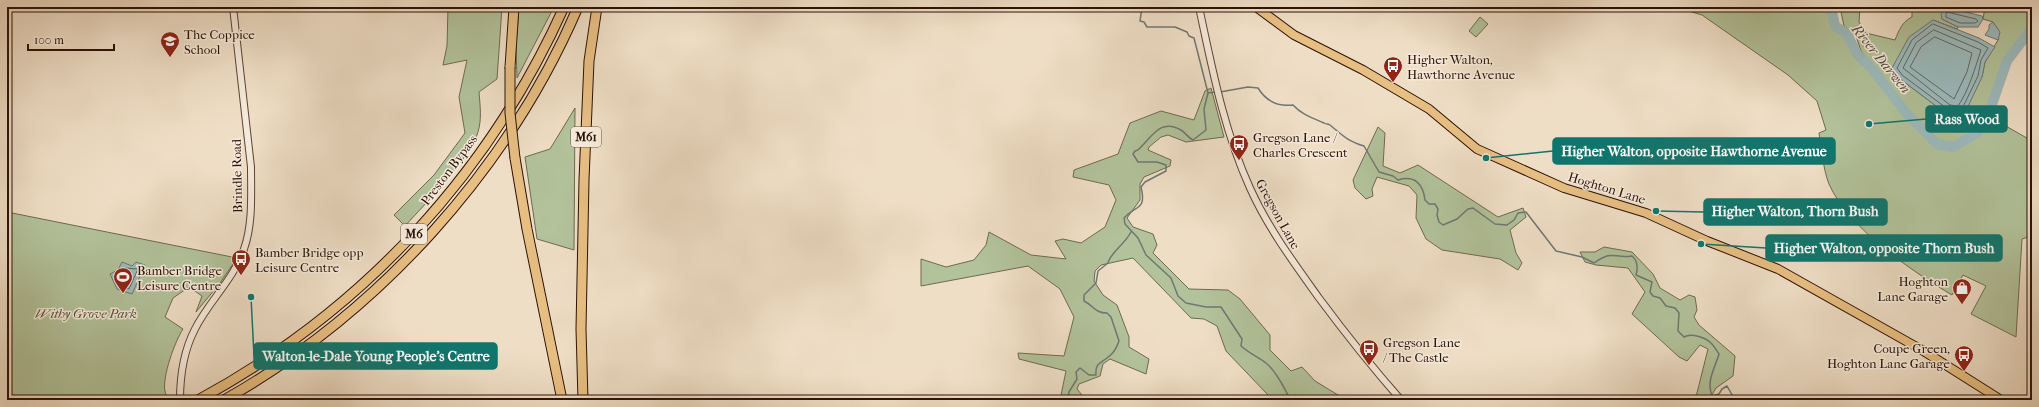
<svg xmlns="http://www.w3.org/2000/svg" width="2039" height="407" font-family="'IM FELL French Canon',serif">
<rect width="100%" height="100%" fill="#efdec6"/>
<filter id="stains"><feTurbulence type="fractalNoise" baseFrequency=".005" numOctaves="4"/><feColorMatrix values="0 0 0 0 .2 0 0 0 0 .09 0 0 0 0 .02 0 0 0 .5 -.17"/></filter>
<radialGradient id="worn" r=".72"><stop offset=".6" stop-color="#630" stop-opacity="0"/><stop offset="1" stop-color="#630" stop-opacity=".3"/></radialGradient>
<g fill="#b2c29a" stroke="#6e6a50">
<path d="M448,7H502L497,79L479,92C480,105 482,119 478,132C471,157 424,205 405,226L394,215L434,175L465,133L459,97L467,60L443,65L447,46Z"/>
<path d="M519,7H554L517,78L516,46Z"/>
<path d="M1675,7H1829V14L1834,27L1845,35L1856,55L1872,71L1905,115L1936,146L1953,149L1978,135L1990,117L2032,141V236L2022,239L2016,337L1971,314L1986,286L1963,275L1952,295C1913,272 1848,228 1829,184C1823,169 1822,150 1819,133L1826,130L1817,101L1788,75L1702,15Z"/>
<path d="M1840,7H1860L1859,22L1866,33L1895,40C1899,30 1902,22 1912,17V7H1965V12L1946,7L1942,19L1958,27L1957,29L1933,20L1892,68L1899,78L1948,115L1982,77L1985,62L1998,40L1999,32L1993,22L1983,19L1985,7H2032V23L2003,62L1986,115L1974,132L1953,143L1938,142L1909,112L1861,51L1856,36L1844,26Z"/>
<path d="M1480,17L1488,24L1476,37L1469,31Z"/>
<path d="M1211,88L1224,137L1186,142L1168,135L1161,137L1149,147L1148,150L1171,160L1170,166L1144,177L1140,184V200L1127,218L1133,227L1153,234L1157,245L1153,253L1189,289L1228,290L1240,299L1270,335V350L1291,371L1302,367L1315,381L1343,398L1342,400H1270L1269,396L1226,351L1217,326L1204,319L1191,318L1133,258L1101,265L1095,271L1094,281L1103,295L1117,305L1129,337V347L1149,359L1146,374L1110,359L1103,364L1100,376L1079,384L1077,389L1082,395V400H1060L1066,371L1019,359L1018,353L1064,356L1074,317L1060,289L1028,266L921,286V259L946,267L974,260L986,245L989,232L1031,255L1066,259L1055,241L1063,239L1081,243L1105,227L1116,200L1109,185L1073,177L1074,170L1118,154L1130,123L1161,111L1194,120L1205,91Z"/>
<path d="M575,108L574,250L537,239L525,157L550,149Z"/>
<path d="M1378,127L1385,133L1383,166L1400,173L1418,165L1498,217L1523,208L1526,217L1510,230L1516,253L1522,263L1518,270L1500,259L1442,250L1426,239L1416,218L1417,195L1409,186L1377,177L1372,189L1373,196L1366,199L1355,188L1353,180Z"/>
<path d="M7,212L237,258L220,283L196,312L202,296L189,287L173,298L165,317L183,329C175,341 162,377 165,391C165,394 168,397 169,400H7Z"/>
<path d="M1604,247L1632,252L1653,274L1660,288L1680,300L1689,295L1695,297L1697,310L1694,317L1699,325L1735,356L1733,376L1716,388L1710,398L1711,400H1693L1697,393L1708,349L1700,345L1687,361L1679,357L1632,314L1645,292L1628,268L1596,265L1585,262L1580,252H1595Z"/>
</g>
<g fill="#9cbbbd" stroke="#6f7774">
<path d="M1946,7L1982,16L1983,19L1978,27H1958L1942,19L1941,14Z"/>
<path d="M1933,20L1979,38L1995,47L1985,62L1982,77L1964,115H1948L1899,78L1892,68L1909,37Z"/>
<path d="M1993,22L2000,32L1998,40L1985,35L1989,29V25Z"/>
<path d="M122,262L132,266L136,262L145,265L132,294L117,289L110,274L118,270Z"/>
</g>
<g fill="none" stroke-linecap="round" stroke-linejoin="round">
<g stroke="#646662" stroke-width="1">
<path d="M1947,12L1976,19L1978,21L1975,23H1960L1946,17Z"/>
<path d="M1933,24L1978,42L1988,48L1981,60L1978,76L1961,111L1949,110L1902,75L1897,68L1912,40Z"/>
<path d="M1934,30L1981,50C1975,68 1969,90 1958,106L1950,105L1903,68L1916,43Z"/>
<path d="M1935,37L1972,53L1967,72L1954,99L1910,67L1921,47Z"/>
<path d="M125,268L138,269L129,289L120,286L116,277Z"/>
</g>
<g stroke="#6f7774" stroke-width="1.5">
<path d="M1142,7L1140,21L1144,22L1147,27H1175L1187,32L1189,36L1194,38L1208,93L1204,109L1206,130L1193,140C1188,138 1186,133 1181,130C1160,118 1152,137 1138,150L1135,151L1133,154L1138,162H1157L1166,165V171L1145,182L1141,187C1147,211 1135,205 1124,218L1125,224L1138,238L1146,255L1171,278L1178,296L1186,303L1206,307H1221L1242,339L1241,346C1249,353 1258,357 1266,363C1275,370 1286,390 1290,400"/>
<path d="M1220,92L1248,87L1258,88C1266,101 1277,107 1293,105C1302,115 1313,118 1324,123C1327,125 1327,123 1330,125C1343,136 1348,141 1364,146L1379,172L1393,176L1398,180C1415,175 1423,184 1425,200L1429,204H1435L1438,209L1437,215L1439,222L1443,225L1457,219L1468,209L1473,208L1495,224L1507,225L1514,220L1518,213L1526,212L1556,251L1582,257L1594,263C1614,249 1613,259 1632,256C1638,261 1638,268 1636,275L1652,282L1650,292L1653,296L1660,298L1666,306L1675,308L1679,313L1678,331L1684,337C1691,333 1705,337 1711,343C1714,346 1717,351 1719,354C1715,368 1706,381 1712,396L1719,394L1722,389L1727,386L1735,400"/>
<path d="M1208,93L1216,92"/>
<path d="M1068,400L1069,392L1077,379L1076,372L1080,368L1089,375H1096C1095,364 1099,364 1107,358C1113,354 1117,347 1119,341L1111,317L1107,313C1095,313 1094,306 1084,301V295L1096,283L1098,271L1108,263C1110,253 1125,244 1131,232"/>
</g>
<path stroke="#9cbbbd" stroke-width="10" d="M1831,7L1835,26L1847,34L1857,54L1873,70L1907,114L1937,144L1953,147L1977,133L1988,116L2007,61L2032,28"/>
<defs>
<g id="tertiary">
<path d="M1199,7C1212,68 1224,131 1250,188C1268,228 1294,263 1319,298C1345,333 1372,367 1401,400"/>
<path d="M180,400C180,375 183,352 195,329C209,301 234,279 244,249C253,224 251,194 251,167L233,7"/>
</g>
<path id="primary" d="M1256,7L1294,35L1363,70L1429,109L1477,149L1564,188L1646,213L1707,241L1778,269L1922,350L2001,400"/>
<g id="motorway">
<path d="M510,67L514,7"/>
<path d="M515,158L527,229L562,400"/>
<path d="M198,400C361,312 488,176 564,7"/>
<path d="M224,400C378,313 508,170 578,7"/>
<path d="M583,400L581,329L584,180L589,61L597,7"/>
</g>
</defs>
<use href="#tertiary" stroke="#5c4437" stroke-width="8"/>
<use href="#primary" stroke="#2b1107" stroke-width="10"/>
<use href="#motorway" stroke="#2b1107" stroke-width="11"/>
<use href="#tertiary" stroke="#f5eada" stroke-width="6"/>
<use href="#primary" stroke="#e8bf83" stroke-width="8"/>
<use href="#motorway" stroke="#e8bf83" stroke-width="9"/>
<defs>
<path id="motorway-bridge" d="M510,67V113L515,158"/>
</defs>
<use href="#motorway-bridge" stroke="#2b1107" stroke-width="11" stroke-linecap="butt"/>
<use href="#motorway-bridge" stroke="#e8bf83" stroke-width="9"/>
</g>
<defs>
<symbol id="school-pin" viewBox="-11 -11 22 30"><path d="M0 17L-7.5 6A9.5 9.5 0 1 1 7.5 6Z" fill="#8f2418" stroke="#f5eada"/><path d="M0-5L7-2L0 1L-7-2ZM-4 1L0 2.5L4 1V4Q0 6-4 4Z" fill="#fff"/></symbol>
<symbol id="bus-pin" viewBox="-11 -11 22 30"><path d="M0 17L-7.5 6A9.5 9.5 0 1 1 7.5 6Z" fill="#8f2418" stroke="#f5eada"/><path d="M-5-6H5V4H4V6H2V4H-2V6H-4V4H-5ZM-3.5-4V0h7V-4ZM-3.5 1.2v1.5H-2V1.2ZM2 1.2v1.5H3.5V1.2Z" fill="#fff"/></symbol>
<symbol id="stadium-pin" viewBox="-11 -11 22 30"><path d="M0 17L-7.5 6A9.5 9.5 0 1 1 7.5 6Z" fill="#8f2418" stroke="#f5eada"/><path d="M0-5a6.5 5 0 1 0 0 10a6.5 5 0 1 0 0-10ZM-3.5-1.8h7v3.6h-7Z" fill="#fff"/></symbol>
<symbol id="shop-pin" viewBox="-11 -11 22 30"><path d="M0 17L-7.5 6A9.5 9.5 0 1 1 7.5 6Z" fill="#8f2418" stroke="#f5eada"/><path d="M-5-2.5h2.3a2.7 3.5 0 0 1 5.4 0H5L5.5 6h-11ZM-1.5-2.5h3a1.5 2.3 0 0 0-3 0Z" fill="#fff"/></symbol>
</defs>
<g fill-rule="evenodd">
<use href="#school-pin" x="159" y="30" width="22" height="30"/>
<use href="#bus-pin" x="1382" y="55" width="22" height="30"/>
<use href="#bus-pin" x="1228" y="133" width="22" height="30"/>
<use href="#bus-pin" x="230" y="248" width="22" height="30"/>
<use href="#stadium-pin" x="112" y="266" width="22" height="30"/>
<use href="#shop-pin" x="1951" y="277" width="22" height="30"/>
<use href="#bus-pin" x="1358" y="338" width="22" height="30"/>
<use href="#bus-pin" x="1953" y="344" width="22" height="30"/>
</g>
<g text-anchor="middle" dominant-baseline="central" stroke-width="3" stroke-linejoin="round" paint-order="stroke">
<g fill="#f5eada" stroke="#685246" stroke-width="1">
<rect x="571" y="127" width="30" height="20" rx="3"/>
<rect x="401" y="224" width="26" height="20" rx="3"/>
</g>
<g font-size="12" font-weight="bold" fill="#2b1107">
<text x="586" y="137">M61</text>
<text x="414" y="234">M6</text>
</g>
<g font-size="13" fill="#2b1107" stroke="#f5eada" text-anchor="start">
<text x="184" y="34">The Coppice<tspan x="184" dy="15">School</tspan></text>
<text x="1407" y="59">Higher Walton,<tspan x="1407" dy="15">Hawthorne Avenue</tspan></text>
<text x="1253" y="137">Gregson Lane /<tspan x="1253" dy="15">Charles Crescent</tspan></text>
<text x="255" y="252">Bamber Bridge opp<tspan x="255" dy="15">Leisure Centre</tspan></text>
<text x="137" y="270">Bamber Bridge<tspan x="137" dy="15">Leisure Centre</tspan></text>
<text x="1948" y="281" text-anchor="end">Hoghton<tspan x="1948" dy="15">Lane Garage</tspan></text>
<text x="1383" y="342">Gregson Lane<tspan x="1383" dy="15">/ The Castle</tspan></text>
<text x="1950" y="348" text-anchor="end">Coupe Green,<tspan x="1950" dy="15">Hoghton Lane Garage</tspan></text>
</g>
<g font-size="13" fill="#2b1107" stroke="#f5eada">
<text transform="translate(449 170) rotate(-53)">Preston Bypass</text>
<text transform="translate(237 176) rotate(-91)">Brindle Road</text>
<text transform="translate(1607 188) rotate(17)">Hoghton Lane</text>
<text transform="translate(1278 214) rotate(61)">Gregson Lane</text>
</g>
<g font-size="13" font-style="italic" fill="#5a4f3a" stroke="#f5eada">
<text x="86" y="313">Withy Grove Park</text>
</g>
<g font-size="14" font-style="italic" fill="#534c47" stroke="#f5eada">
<text transform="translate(1881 59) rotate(51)">River Darwen</text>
</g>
</g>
<path fill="none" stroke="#0f766e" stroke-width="1.5" d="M1869 124L1926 119M1486 158L1553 151M1656 211L1704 212M1701 244L1766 248M251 297L254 356"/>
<g fill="#0f766e" stroke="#f5eada" stroke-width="1.5">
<circle cx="1869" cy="124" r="4"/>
<circle cx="1486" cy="158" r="4"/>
<circle cx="1656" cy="211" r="4"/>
<circle cx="1701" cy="244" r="4"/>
<circle cx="251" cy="297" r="4"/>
</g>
<g fill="#0f766e" stroke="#0f766e" stroke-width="1.5">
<rect x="1926" y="106" width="81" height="26" rx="4"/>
<rect x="1553" y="138" width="282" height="26" rx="4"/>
<rect x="1704" y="199" width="183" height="26" rx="4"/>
<rect x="1766" y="235" width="236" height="26" rx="4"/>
<rect x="254" y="343" width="243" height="26" rx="4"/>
</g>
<g font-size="14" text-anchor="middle" font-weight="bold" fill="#fff">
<text x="1967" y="124">Rass Wood</text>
<text x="1694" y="156">Higher Walton, opposite Hawthorne Avenue</text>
<text x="1795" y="216">Higher Walton, Thorn Bush</text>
<text x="1884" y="253">Higher Walton, opposite Thorn Bush</text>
<text x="376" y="361">Walton-le-Dale Young People's Centre</text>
</g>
<rect width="2039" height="407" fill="none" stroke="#efdec6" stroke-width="24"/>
<rect x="8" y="8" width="2023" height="391" fill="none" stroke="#2b1107" stroke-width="2"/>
<rect x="12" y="12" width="2015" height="383" fill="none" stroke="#2b1107"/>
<path d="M28 44v6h86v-6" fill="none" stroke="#2b1107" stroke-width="2"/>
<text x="34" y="44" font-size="12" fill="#2b1107" stroke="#f5eada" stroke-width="3" paint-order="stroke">100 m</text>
<rect width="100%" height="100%" filter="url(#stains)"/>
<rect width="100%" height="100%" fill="url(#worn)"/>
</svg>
